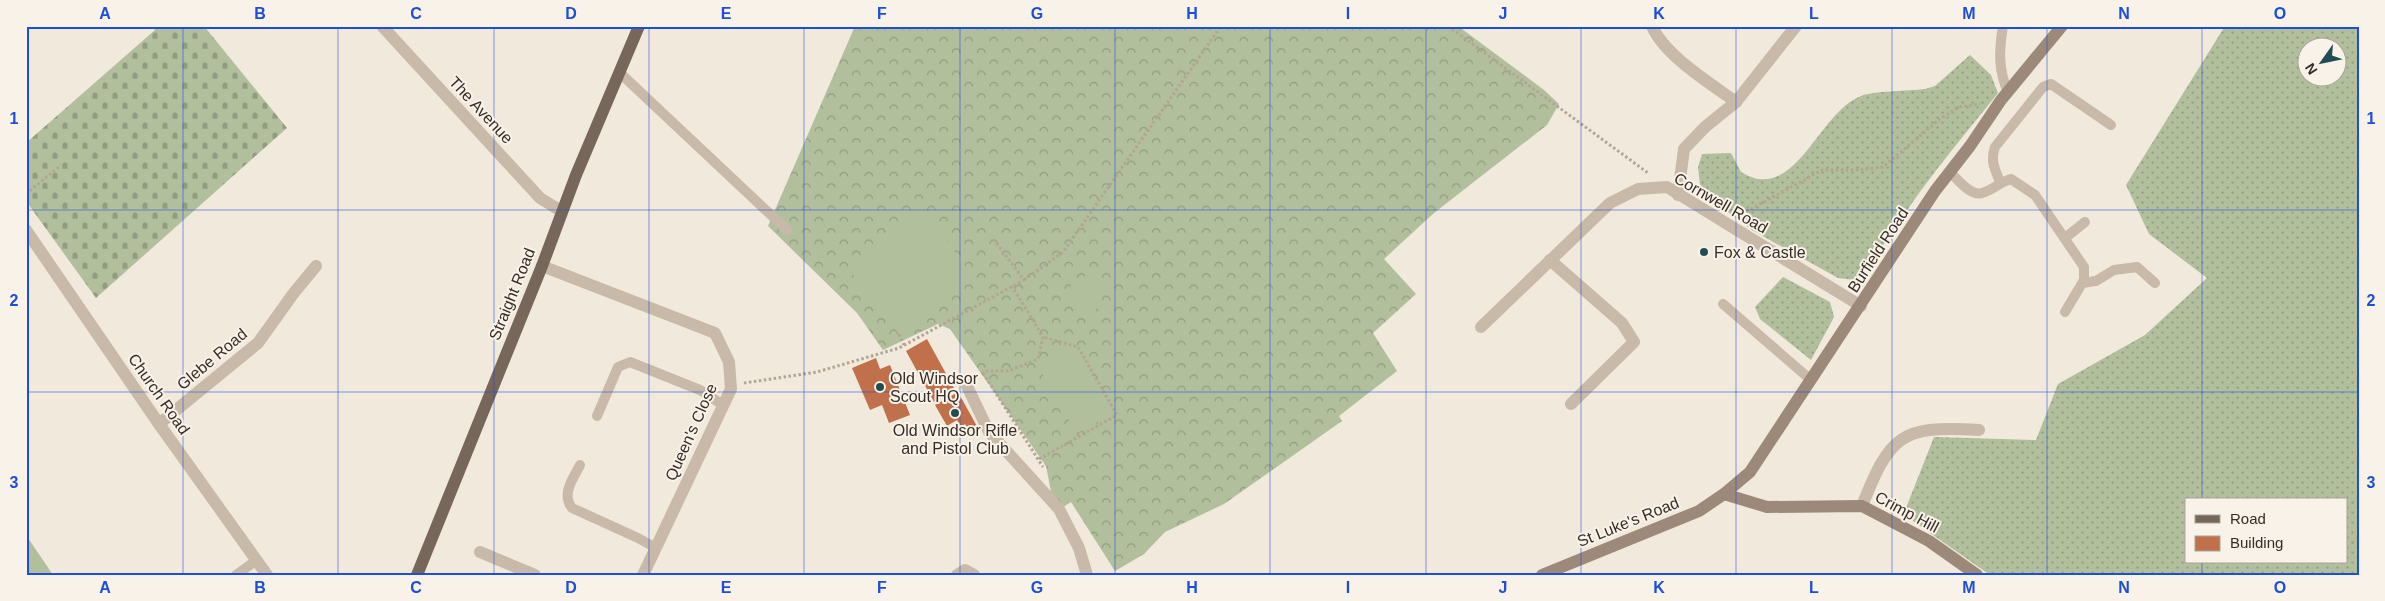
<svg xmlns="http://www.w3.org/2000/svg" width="2385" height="601" font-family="Helvetica,sans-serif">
<defs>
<pattern id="grass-dots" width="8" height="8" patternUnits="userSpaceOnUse" patternTransform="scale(1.25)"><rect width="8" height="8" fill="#b1bf9d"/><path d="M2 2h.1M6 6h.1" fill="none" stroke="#919c80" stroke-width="1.8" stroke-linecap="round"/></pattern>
<pattern id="forest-crowns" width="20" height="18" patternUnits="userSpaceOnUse" patternTransform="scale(1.25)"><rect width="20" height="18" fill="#b1bf9d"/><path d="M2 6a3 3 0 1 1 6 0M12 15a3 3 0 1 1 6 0" fill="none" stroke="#919c80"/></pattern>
<pattern id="cemetery-stones" width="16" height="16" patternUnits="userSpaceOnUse" patternTransform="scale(1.25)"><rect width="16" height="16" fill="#b1bf9d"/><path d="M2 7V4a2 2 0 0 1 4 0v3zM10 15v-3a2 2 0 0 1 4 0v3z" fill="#919c80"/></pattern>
</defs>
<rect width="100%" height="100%" fill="#f1e9dc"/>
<g fill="url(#grass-dots)" fill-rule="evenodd">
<path d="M2225,26H2359V575H1990L1913,521L1906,508L1934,437L2036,440L2058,384L2145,335L2207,278L2149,234L2126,185ZM2308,48H2338V78H2308ZM2186,500H2346V562H2186Z"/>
<path d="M1970,55L1991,75L1998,93C1971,127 1942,161 1917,196C1896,225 1879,255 1855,280L1838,278L1752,230L1706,196L1700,185L1698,167L1702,154L1731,153L1741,172C1795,206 1818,112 1861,96C1872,91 1910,91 1925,89L1935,86Z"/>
<path d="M1783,277L1830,302L1834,317L1811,360L1760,319L1755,307Z"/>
</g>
<path fill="url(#forest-crowns)" d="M855,26H1458L1544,90L1559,104L1547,125L1434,213L1384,259L1416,294L1373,333L1397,371L1339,416L1342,421L1224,504L1165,532L1144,554L1115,571L1071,502L1060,509L1052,497L1046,466L950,329L938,324L883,350L857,313L768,226Z"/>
<path fill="url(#cemetery-stones)" d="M152,26H204L287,128L96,298L26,201V143L155,30Z"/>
<g fill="#b1bf9d">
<path d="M922,207L974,278L899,334L847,267Z"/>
<path d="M1086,276L1097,284L1101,298L1094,314L1081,317C1069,305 1066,298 1072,282Z"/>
<path d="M1071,349L1077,350L1112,410L1111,414L1079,432L1075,431L1040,370L1042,367Z"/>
<path d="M26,535L53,575H26Z"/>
</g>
<g fill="#c0704a">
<path d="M927,339L955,390L934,402L906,351Z"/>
<path d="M876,358L880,369L890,365L910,415L889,423L882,405L870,410L852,368Z"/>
<path d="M958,392L978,428L970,432L965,424L961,427L957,420L947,426L935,405Z"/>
</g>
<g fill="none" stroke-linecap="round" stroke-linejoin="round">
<g stroke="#b4a493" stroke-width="3" stroke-dasharray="2.5 2.5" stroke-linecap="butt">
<path d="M1448,26L1648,173"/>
<path d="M26,194L61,165"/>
<path d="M1742,214L1822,170H1858L1883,167L1940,119L1959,107L1980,104"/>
<path d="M1024,280L1063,252L1221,26"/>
<path d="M899,334L904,345"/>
<path d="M983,373L1043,467"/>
<path d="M977,376L986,371H1008L1038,359L1043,337L1012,286"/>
<path d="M744,383L817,372L899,348L1024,280L992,237"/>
<path d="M1039,459L1117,415L1078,347L1043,337"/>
</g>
<g stroke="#c8b9a8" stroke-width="10">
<path d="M2003,26C1999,50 1998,70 2008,92"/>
<path d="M620,73L787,230"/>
<path d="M1950,172C1957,179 1971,197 1982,193C1993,190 2000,182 2011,179L2035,195L2084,267V280L2065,312"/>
<path d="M2000,182C1995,169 1990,161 1995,147L2043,87L2051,84L2111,125"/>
<path d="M2065,238L2085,222"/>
<path d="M2082,283L2096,281L2114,270L2137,267L2155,283"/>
<path d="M1723,304L1811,380"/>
<path d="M597,416L618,367L630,362L700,390L723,405"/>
<path d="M580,465C573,479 561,494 572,508L638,538L656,548"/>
<path d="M236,575L257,560"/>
</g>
<g stroke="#c8b9a8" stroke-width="12">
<path d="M382,26L540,198L561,211"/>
<path d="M1652,26C1665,56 1710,83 1736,102"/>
<path d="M1678,195L1684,149L1705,127L1736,102L1796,26"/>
<path d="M26,230L159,424L267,575"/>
<path d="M1550,260L1622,323L1634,342L1571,404"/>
<path d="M542,266L715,333L729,362L731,389L643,575"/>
<path d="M1481,327L1610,203L1638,189L1667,187L1861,306"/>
<path d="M966,384L989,432L1059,509L1079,548L1087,575"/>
<path d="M159,424L258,343L293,294L316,266"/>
<path d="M1862,506C1890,435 1901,425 1979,430"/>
<path d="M480,552L535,575"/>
<path d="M957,575L965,570L974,575"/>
</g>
<g stroke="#9c897a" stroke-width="12">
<path d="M1724,494L1767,507L1862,506L1929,541L1977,575"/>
<path d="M1542,575L1699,511L1724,494L1750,472L1935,191L1970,146L2001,100L2062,26"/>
</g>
<path stroke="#77665a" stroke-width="12" d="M417,575L542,266L576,175L639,26"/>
</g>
<path fill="none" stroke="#1d4ed8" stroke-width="1" stroke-opacity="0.55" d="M183,26V575M338,26V575M494,26V575M649,26V575M804,26V575M960,26V575M1115,26V575M1270,26V575M1426,26V575M1581,26V575M1736,26V575M1892,26V575M2047,26V575M2202,26V500M26,210H2359M26,392H2359M2202,562V575"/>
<g fill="#204d55" stroke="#f9f2e8" stroke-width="2">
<circle cx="1704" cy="252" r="5"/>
<circle cx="880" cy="387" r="5"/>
<circle cx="955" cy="413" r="5"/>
</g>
<g text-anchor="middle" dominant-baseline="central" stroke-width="4" stroke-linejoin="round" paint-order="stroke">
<g font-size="16" fill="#362d28" stroke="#f9f2e8">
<text transform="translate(481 110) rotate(47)">The Avenue</text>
<text transform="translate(1721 203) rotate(30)">Cornwell Road</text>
<text transform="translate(1878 250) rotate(-57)">Burfield Road</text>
<text transform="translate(512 294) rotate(-68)">Straight Road</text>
<text transform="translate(212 359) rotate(-40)">Glebe Road</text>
<text transform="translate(159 394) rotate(55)">Church Road</text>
<text transform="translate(691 432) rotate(-66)">Queen's Close</text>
<text transform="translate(1907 512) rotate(28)">Crimp Hill</text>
<text transform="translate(1628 522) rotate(-22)">St Luke's Road</text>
</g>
<g font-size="16" fill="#362d28" stroke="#f9f2e8" text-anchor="start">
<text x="1714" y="252">Fox &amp; Castle</text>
<text x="890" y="378">Old Windsor<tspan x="890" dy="18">Scout HQ</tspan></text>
<text x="955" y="430" text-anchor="middle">Old Windsor Rifle<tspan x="955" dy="18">and Pistol Club</tspan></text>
</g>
</g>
<rect width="2385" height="601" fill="none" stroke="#f9f2e8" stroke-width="55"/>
<rect x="2185" y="498" width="162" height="65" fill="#f9f2e8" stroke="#aba39b"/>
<rect x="2195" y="515" width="25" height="8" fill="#77665a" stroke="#aba39b"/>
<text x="2230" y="524" font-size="15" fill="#362d28">Road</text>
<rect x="2195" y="536" width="25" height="15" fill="#c0704a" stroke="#aba39b"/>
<text x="2230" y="548" font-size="15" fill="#362d28">Building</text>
<g transform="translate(2322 62) rotate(237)"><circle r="24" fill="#f9f2e8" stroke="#aba39b"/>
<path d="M0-4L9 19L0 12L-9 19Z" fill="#204d55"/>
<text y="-8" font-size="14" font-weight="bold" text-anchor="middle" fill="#362d28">N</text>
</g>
<rect x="28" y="28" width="2330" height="546" fill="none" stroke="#1d4ed8" stroke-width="2"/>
<g font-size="16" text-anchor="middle" font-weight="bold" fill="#1d4ed8">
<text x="105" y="19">A</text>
<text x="260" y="19">B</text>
<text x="416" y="19">C</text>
<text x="571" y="19">D</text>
<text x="726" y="19">E</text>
<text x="882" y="19">F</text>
<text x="1037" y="19">G</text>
<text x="1192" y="19">H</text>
<text x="1348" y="19">I</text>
<text x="1503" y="19">J</text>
<text x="1659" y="19">K</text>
<text x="1814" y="19">L</text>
<text x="1969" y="19">M</text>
<text x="2124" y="19">N</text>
<text x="2280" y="19">O</text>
<text x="14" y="124">1</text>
<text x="2371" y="124">1</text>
<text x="14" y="306">2</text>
<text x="2371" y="306">2</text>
<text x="14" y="488">3</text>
<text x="2371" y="488">3</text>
<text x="105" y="593">A</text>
<text x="260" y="593">B</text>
<text x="416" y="593">C</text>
<text x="571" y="593">D</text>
<text x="726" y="593">E</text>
<text x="882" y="593">F</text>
<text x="1037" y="593">G</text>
<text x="1192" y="593">H</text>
<text x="1348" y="593">I</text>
<text x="1503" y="593">J</text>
<text x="1659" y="593">K</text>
<text x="1814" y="593">L</text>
<text x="1969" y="593">M</text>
<text x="2124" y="593">N</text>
<text x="2280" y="593">O</text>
</g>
</svg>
